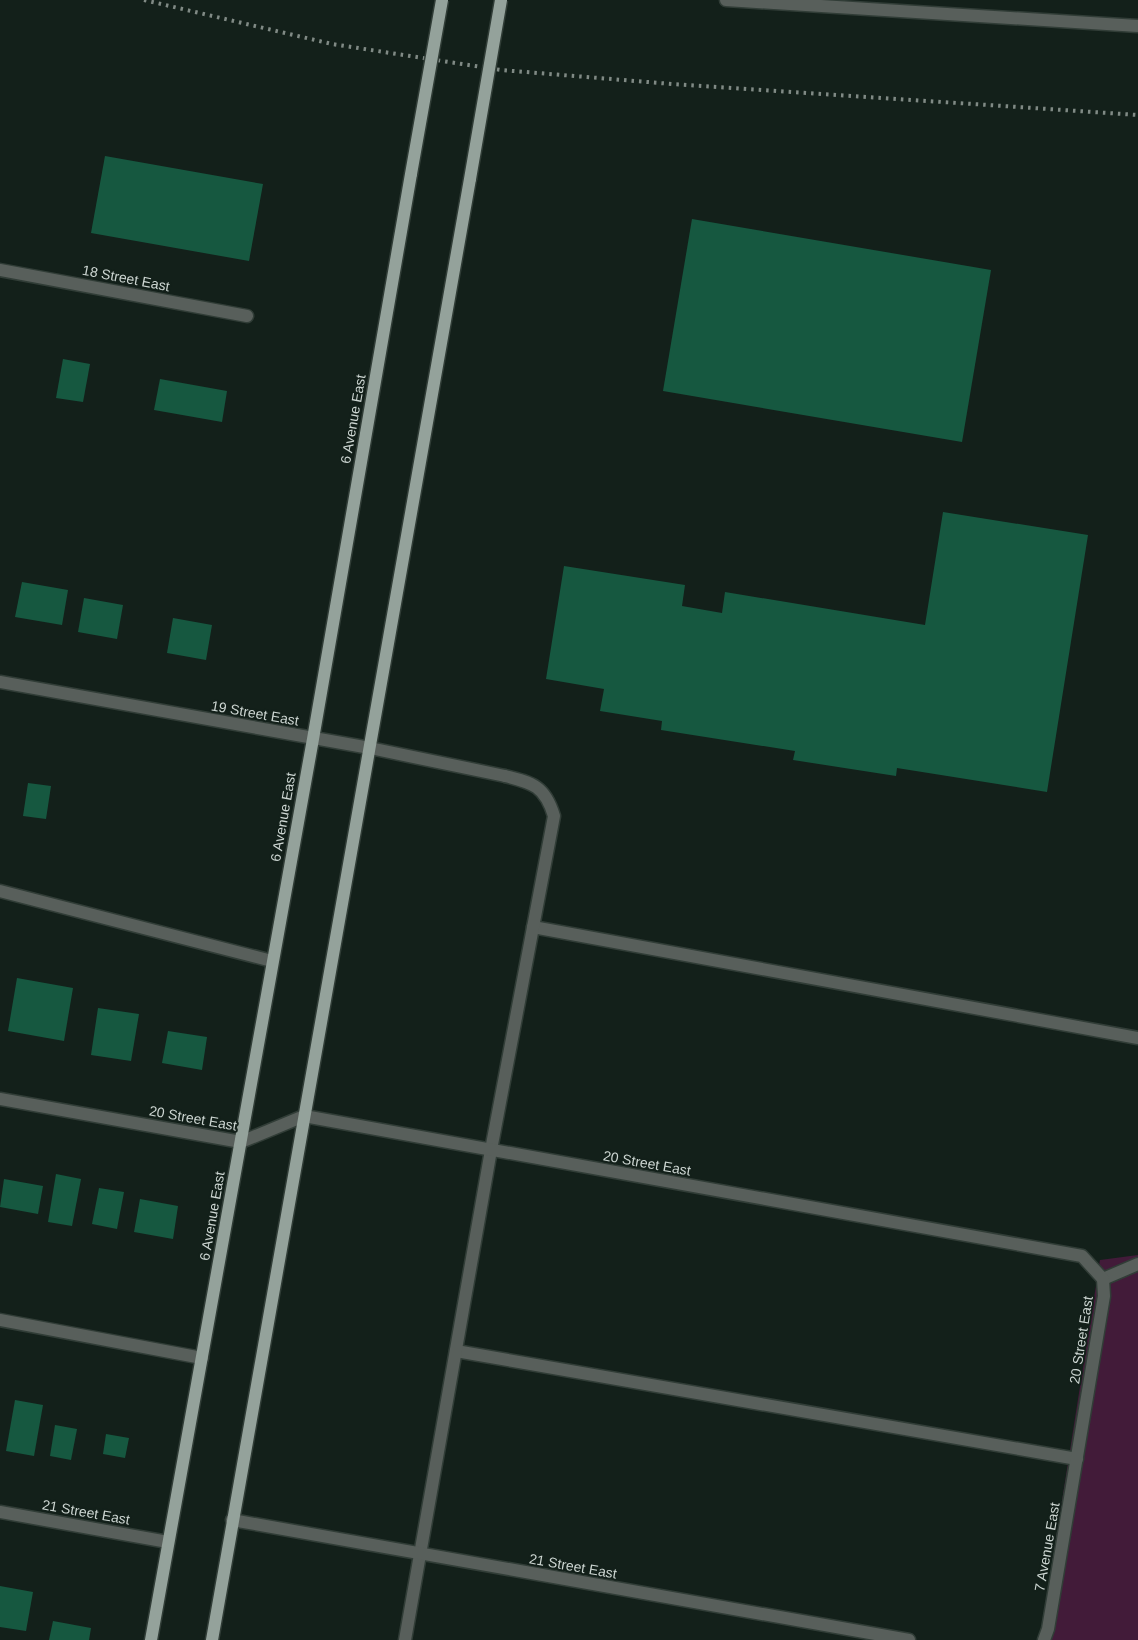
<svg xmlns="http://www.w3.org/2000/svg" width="1138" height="1640" font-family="Helvetica,sans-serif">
<rect width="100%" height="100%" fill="#13201a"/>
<path fill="#421b39" d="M1138,1255V1640H1040L1100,1260Z"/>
<g fill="#165840">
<path d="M105,156L263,184L249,261L91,233Z"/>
<path d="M692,219L991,270L962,442L663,391Z"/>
<path d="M63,359L90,364L83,402L56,398Z"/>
<path d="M160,379L227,391L222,422L154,410Z"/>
<path d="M943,512L1088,535L1047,792L897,768L896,776L793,760L795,751L661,730L662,721L600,711L604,689L546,679L564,566L685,585L682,606L722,613L725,592L925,625Z"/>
<path d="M22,582L68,590L62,625L15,617Z"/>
<path d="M84,598L123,605L117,639L78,632Z"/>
<path d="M173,618L212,625L206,660L167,653Z"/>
<path d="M28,783L51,786L46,819L23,816Z"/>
<path d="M17,978L73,988L64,1041L8,1031Z"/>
<path d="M98,1008L139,1014L131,1061L91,1055Z"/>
<path d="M168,1031L207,1037L202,1070L162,1063Z"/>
<path d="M56,1174L81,1179L72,1226L48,1222Z"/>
<path d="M4,1179L43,1186L38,1214L0,1207Z"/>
<path d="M99,1188L124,1192L117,1229L92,1224Z"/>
<path d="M140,1199L178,1206L173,1239L134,1232Z"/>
<path d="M15,1400L43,1405L34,1456L6,1451Z"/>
<path d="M55,1425L77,1429L71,1460L50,1456Z"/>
<path d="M106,1434L129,1438L125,1458L103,1454Z"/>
<path d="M0,1586L33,1592L26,1631L0,1627Z"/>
<path d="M53,1621L91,1628L89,1640H49Z"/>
</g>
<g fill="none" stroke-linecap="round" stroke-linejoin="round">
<defs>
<g id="lane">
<path d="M726,0L1138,26"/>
<path d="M0,891L272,961"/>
<path d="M533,927L1138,1038"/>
<path d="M1103,1279L1138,1264"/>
<path d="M0,1320L202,1358"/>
<path d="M456,1351L1077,1459"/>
<path d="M405,1640L491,1150L554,816C545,786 533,783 505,776"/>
</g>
<g id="street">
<path d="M0,270L247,316"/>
<path d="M0,682L370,748L505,776"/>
<path d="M0,1099L241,1142L304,1116L1082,1256L1103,1279L1104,1296L1048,1629L1044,1640"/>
<path d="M0,1512L168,1542"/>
<path d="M232,1520L909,1640"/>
</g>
<g id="primary">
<path d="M151,1640L313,739L411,174"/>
<path d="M212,1640L470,179"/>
</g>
</defs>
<use href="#lane" stroke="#313d37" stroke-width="15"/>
<use href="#street" stroke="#313d37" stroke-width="15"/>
<use href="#primary" stroke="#313d37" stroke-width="15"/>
<use href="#lane" stroke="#585f5b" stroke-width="12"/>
<use href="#street" stroke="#585f5b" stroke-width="12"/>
<use href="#primary" stroke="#94a29b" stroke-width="12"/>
<path stroke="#808a85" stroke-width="4" stroke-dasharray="2.5 5" stroke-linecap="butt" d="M144,0L332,44L501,70L672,84L1138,115"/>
<defs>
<g id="primary-bridge">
<path d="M411,174L442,0"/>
<path d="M470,179L501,0"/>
</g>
</defs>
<use href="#primary-bridge" stroke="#313d37" stroke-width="15" stroke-linecap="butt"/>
<use href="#primary-bridge" stroke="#94a29b" stroke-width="12"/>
</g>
<g text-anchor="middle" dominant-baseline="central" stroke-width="4" stroke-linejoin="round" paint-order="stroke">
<g font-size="14" fill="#ccd5d1" stroke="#13201a">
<text transform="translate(126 278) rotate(11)">18 Street East</text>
<text transform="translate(353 419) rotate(-80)">6 Avenue East</text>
<text transform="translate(255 713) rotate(10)">19 Street East</text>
<text transform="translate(283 817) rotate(-80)">6 Avenue East</text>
<text transform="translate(193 1118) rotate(10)">20 Street East</text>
<text transform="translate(647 1163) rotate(10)">20 Street East</text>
<text transform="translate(212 1216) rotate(-80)">6 Avenue East</text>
<text transform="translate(1081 1340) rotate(-81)">20 Street East</text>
<text transform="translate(86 1512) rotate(10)">21 Street East</text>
<text transform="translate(1047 1547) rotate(-80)">7 Avenue East</text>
<text transform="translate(573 1566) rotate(10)">21 Street East</text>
</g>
</g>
</svg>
